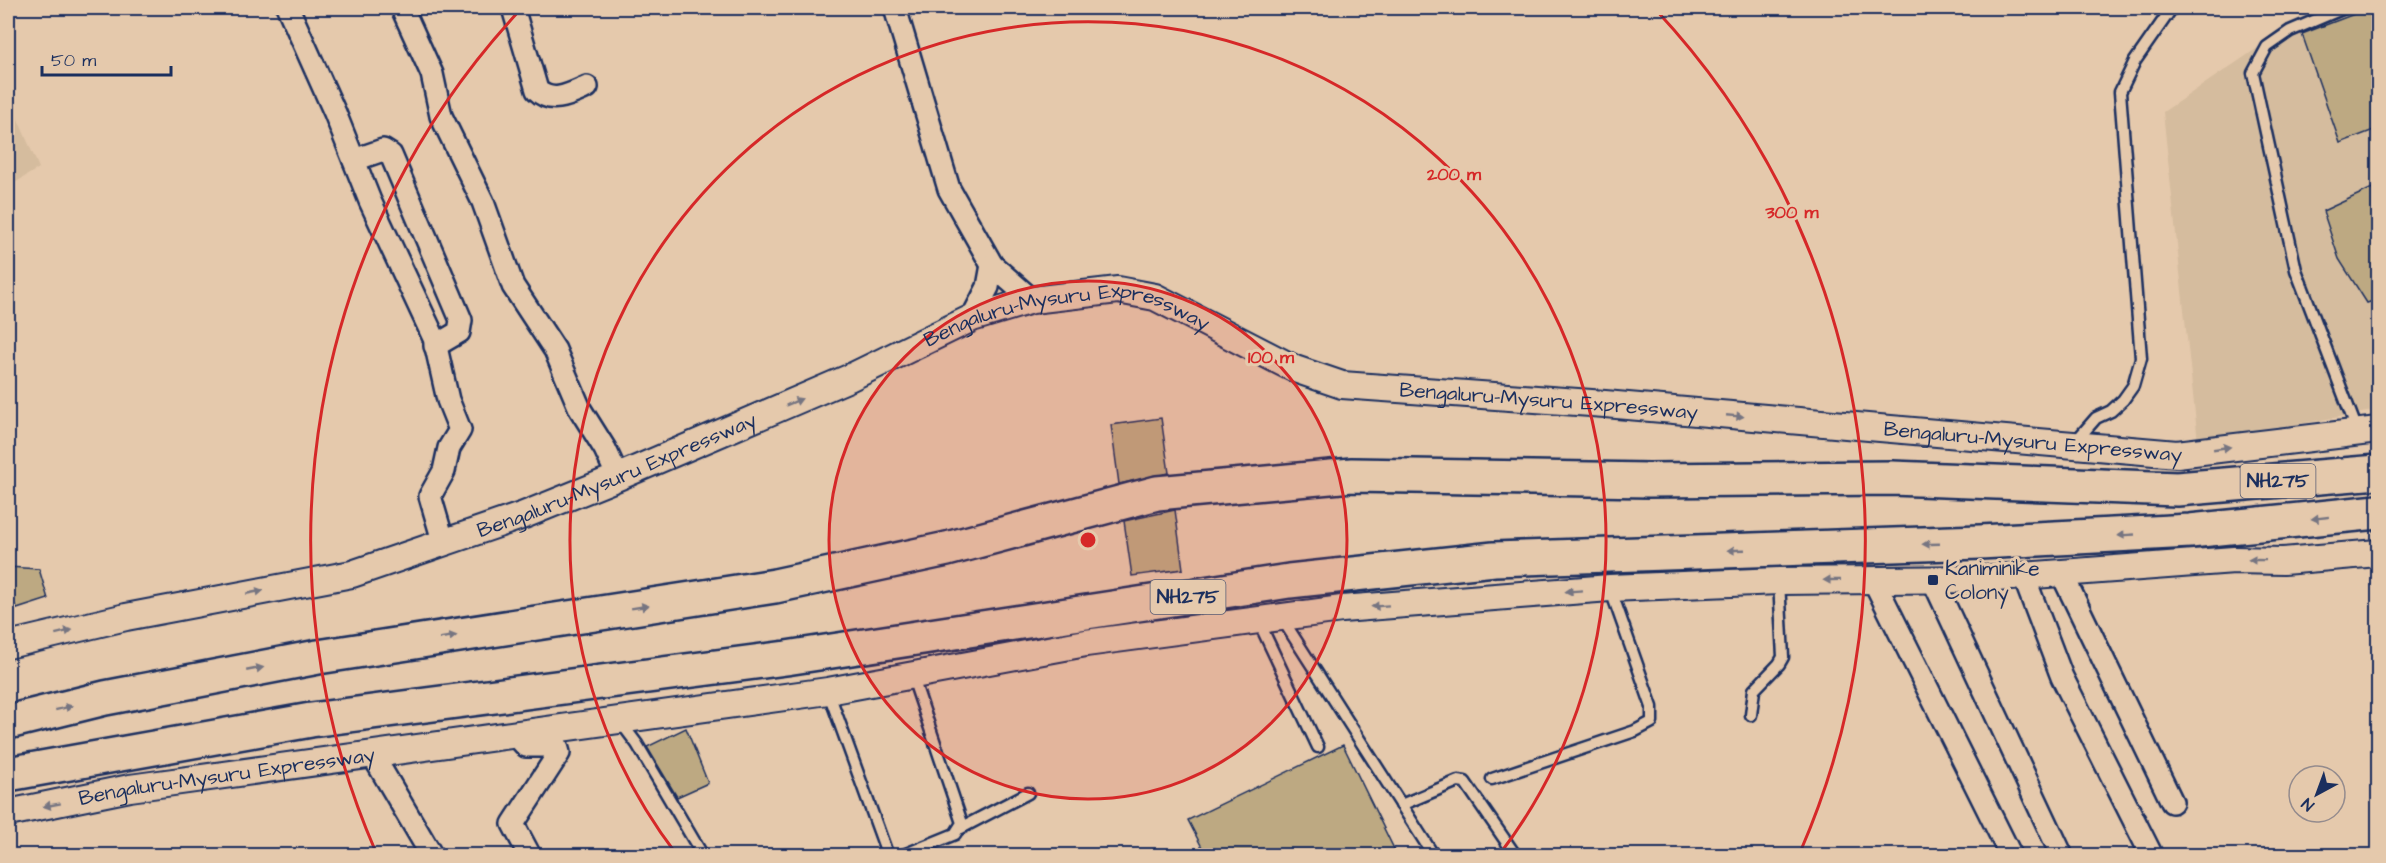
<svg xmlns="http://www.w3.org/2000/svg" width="2386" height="863" font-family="'Architects Daughter',sans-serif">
<rect width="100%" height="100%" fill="#e5c9ac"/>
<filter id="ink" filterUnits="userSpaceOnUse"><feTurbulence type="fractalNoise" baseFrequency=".0167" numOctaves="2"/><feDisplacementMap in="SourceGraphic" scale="12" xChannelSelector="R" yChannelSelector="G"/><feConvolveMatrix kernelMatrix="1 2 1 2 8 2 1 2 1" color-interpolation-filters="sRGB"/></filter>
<g filter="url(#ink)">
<g fill="#d5bc9e">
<path d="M2317,8H2378V410L2198,442L2163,112Z"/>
<path d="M8,96L39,168L8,187Z"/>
</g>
<g fill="#bda982" stroke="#1b2f5e" stroke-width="1.5">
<path d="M2370,8H2379V128L2340,143L2302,34Z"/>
<path d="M2379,185V299L2367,303L2339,259L2323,211Z"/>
<path d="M1161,418L1169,473L1119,484L1111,425Z"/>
<path d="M1175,510L1183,569L1132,576L1124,521Z"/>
<path d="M8,567L39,569L48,599L17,609L8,591Z"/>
<path d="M686,728L708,783L677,797L647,747Z"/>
<path d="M1343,745L1397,855H1206L1188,820Z"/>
</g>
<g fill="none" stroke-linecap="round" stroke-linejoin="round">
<defs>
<g id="service">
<path d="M2344,8L2290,31L2267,47L2253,73L2296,270L2357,430"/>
<path d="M2075,442L2096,418L2111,411L2123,400L2133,386L2141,358L2120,92L2135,61L2172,8"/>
<path d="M1281,617L1434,856"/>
<path d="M1258,620L1318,747"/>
<path d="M828,691L888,856"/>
<path d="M1751,715L1754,690L1779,664L1783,657L1779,581"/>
<path d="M619,720L637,744L703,856"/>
<path d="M1492,779L1635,731L1652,722V707L1610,588"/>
<path d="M1401,805L1458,781L1465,782L1516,856"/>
<path d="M961,828L1028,793"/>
<path d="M901,856L955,834L962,823L912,675"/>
</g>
<g id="minor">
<path d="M288,8L335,113L370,201L434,338L448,400L460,430L449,448L444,471L430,496L444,544"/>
<path d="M402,8L432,74L441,116L483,202L513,286L555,350L580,409L605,449L618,477"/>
<path d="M513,8L537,90C552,105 571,94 587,87"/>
<path d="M895,8L949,189L992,265L1032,300"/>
<path d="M354,160L383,150L391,155L461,320L459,332L435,346"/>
<path d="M972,318L988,287L992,265"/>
<path d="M2062,574L2172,802"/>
<path d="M2024,577L2062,677L2152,856"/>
<path d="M1873,579L2011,856"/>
<path d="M1933,580L2062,856"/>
<path d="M515,734L526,746H557L559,753L513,824L530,856"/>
<path d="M372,754L432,856"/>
</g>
<g id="tertiary">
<path id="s1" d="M8,645L126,617L352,574L524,515L618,477L849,378L972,318L1032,300L1118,290L1155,297L1295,369L1342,385L1605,404L2177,454L2378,430"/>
<path id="s2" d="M8,813L130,788L828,691L1086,643L1342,609L1610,588L1779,581L1983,579L2234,560L2283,561L2378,553"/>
</g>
<g id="trunk">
<path d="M8,722L105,698L318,657L775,586L947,549L1157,493L1352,475L1649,480L1892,478L2177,489L2378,472"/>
<path d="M8,774L311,720L786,658L1289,581L1494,559L1980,542L2190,531L2378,512"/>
</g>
</defs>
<use href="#service" stroke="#1b2f5e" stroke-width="15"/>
<use href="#minor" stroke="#1b2f5e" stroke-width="26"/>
<use href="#tertiary" stroke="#1b2f5e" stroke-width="30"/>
<use href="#trunk" stroke="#1b2f5e" stroke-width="38"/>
<use href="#service" stroke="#e5c9ac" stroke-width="10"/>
<use href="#minor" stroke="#e5c9ac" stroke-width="21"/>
<use href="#tertiary" stroke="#e5c9ac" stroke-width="26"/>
<use href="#trunk" stroke="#e5c9ac" stroke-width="33"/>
</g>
<defs><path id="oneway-solid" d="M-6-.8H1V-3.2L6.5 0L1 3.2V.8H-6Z" transform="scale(1.5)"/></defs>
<g fill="#767481">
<use href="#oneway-solid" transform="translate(794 402) rotate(-23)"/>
<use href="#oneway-solid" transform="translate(1735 416) rotate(5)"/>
<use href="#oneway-solid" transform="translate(2222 448) rotate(-8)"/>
<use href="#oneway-solid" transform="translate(2320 518) rotate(174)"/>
<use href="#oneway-solid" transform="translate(2126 535) rotate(177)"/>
<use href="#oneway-solid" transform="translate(1931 544) rotate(178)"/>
<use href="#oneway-solid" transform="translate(1736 550) rotate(178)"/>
<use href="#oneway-solid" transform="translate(2257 560) rotate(-179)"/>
<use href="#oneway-solid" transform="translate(1832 580) rotate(179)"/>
<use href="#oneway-solid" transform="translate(1574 591) rotate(176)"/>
<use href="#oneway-solid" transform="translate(255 592) rotate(-11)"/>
<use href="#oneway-solid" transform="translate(1380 606) rotate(176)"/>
<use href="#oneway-solid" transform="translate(640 607) rotate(-9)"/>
<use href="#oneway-solid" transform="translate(64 632) rotate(-14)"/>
<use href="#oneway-solid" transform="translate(448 637) rotate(-9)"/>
<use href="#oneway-solid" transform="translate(255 669) rotate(-11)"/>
<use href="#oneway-solid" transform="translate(64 708) rotate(-14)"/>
<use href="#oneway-solid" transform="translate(52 805) rotate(170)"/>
</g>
</g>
<circle cx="1088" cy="540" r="259" fill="#d62828" fill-opacity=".12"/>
<g fill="none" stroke="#d62828" stroke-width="3">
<circle cx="1088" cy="540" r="259"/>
<path d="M677 855A518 518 0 1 1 1499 855"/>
<path d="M375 850A777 777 0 0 1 520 10M1656 10A777 777 0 0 1 1801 850"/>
</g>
<rect fill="#1b2f5e" stroke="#e5c9ac" stroke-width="2" x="1927" y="574" width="12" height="12" rx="3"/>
<g text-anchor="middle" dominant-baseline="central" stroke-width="6" stroke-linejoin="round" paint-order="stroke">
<g fill="#e5c9ac" stroke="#585d75" stroke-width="1.5">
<rect x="2240.5" y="464" width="75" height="34" rx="4.5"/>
<rect x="1150.5" y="580" width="75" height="34" rx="4.5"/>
</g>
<g font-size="20" font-weight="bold" fill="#1b2f5e">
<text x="2278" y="481">NH275</text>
<text x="1188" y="597">NH275</text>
</g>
<g font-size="21" fill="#1b2f5e" stroke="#e5c9ac">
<text stroke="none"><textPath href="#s1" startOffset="1120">Bengaluru-Mysuru Expressway</textPath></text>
<text stroke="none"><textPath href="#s1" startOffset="1624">Bengaluru-Mysuru Expressway</textPath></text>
<text stroke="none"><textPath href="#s1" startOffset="2110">Bengaluru-Mysuru Expressway</textPath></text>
<text stroke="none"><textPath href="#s1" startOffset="634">Bengaluru-Mysuru Expressway</textPath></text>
<text stroke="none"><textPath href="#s2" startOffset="222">Bengaluru-Mysuru Expressway</textPath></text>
</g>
<g font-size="21" fill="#1b2f5e" stroke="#e5c9ac" text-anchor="start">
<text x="1945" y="568">Kaniminike<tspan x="1945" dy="24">Colony</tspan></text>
</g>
</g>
<circle cx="1088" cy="540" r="9" fill="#d62828" stroke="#e5c9ac" stroke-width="3"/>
<g font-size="18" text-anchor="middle" font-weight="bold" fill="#d62828" stroke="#e5c9ac" stroke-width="6" stroke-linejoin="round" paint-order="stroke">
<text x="1454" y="180">200 m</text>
<text x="1792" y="218">300 m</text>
<text x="1271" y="363">100 m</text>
</g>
<rect width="2386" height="863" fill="none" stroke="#e5c9ac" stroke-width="30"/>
<rect x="15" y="15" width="2356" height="833" fill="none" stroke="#1b2f5e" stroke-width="2" filter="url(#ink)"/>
<g transform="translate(2317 794) rotate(221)"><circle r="28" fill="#e5c9ac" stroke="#948b8d" stroke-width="1.5"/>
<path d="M0-4.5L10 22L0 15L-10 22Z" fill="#1b2f5e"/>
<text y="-9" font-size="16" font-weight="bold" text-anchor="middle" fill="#1b2f5e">N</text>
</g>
<path d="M42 66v9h129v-9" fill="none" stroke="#1b2f5e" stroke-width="3"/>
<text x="51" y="66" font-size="18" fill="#1b2f5e" stroke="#e5c9ac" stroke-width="4.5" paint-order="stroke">50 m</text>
</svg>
